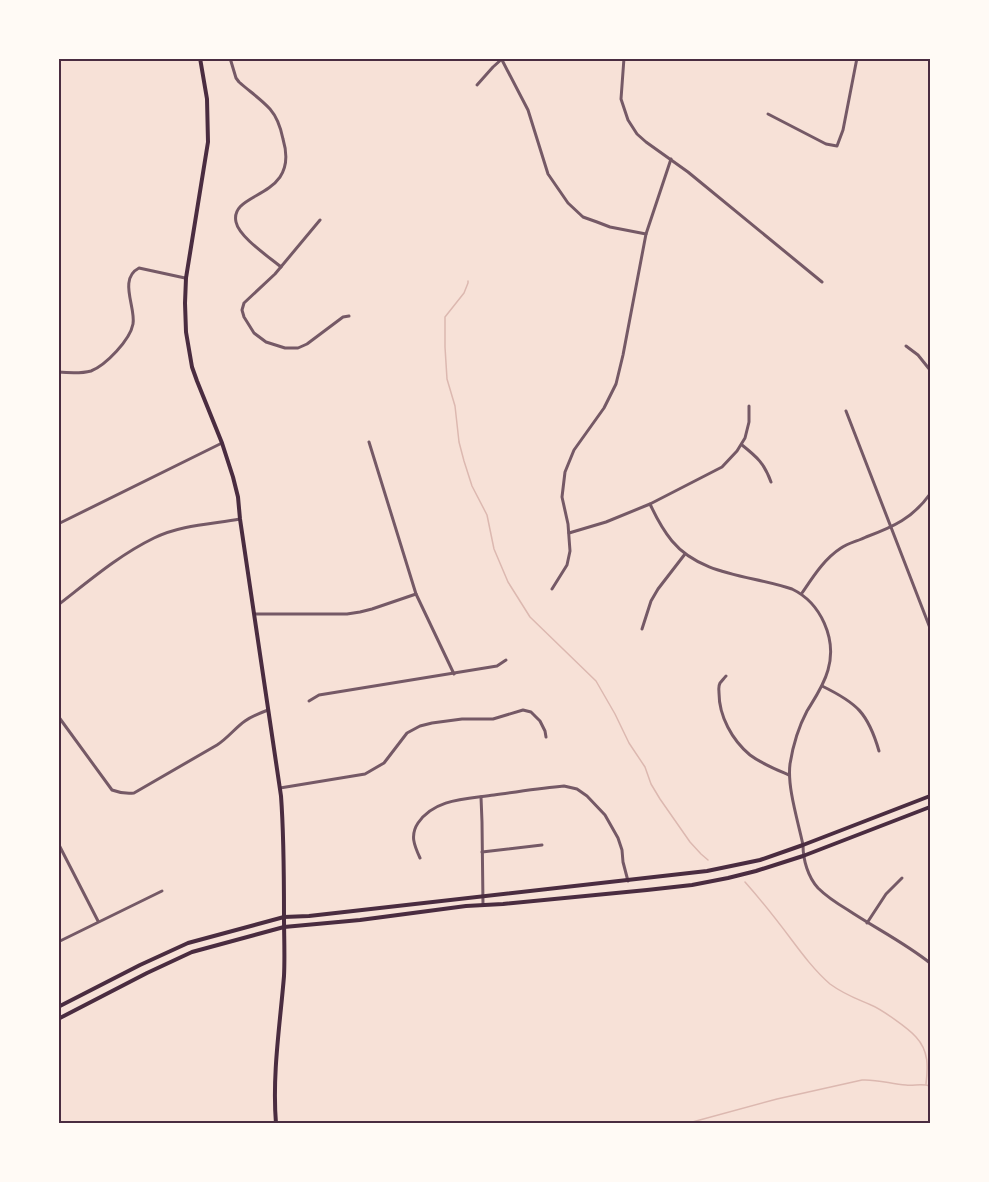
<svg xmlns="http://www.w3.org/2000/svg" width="989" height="1182" font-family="'Open Sans',sans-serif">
<rect width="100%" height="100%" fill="#f7e1d7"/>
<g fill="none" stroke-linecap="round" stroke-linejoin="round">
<g stroke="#dcb8b0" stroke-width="1.5">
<path d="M468,281V283L464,293L445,317V347L447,379L455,406L459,442L464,461L472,486L487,515L494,549L508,582L530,617L596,681L615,714L629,743L645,767L651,784L660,799L690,842L701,854L708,860"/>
<path d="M745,882C761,900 776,919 791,939C803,955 815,971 830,984C845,995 855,998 871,1005C881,1009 908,1028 916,1037C929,1051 928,1067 926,1084"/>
<path d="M685,1124L777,1099L862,1080C877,1079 891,1084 906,1085C914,1086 922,1083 930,1086"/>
</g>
<g stroke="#755966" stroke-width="3">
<path d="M230,58L236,78L239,82C249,91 261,99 270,109C277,117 281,129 283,139C301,200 229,190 236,222C239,237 269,257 281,267"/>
<path d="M624,58L621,99L628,120L637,134L646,142L688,172L822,282"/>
<path d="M502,60L528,110L548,174L568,203L583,217L597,222L610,227L646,234"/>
<path d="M477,85L493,67L503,58"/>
<path d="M768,114L826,144L837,146L843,130L857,58"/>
<path d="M320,220L275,274L244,303L242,310L244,317L254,333L266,342L285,348H298L307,344L343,317L349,316"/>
<path d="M906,346L918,355L930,370"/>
<path d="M58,372C69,373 80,374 91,371C106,365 130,340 133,324C136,307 118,279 139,268L185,278"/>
<path d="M846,411L930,628"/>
<path d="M369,442L416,594L454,674"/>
<path d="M742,445C757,457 764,463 771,482"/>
<path d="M650,504C656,517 663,530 672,541C701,576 751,575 792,589C821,603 837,639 828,670C824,685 815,698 807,711C798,728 793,745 790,764C787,787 798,821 803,845C803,860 808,877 818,888C827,897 838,904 848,910C875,928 905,943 930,963"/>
<path d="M58,524L222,443"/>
<path d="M569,533L606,522L650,504L722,467L737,451L745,438L749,422V406"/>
<path d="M552,589L567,565L570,551L568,524L562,497L565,472L574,450L604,408L616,384L623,355L646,234L671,159"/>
<path d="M802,593C813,577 824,559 841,548C848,543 858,541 866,537C893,527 913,518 930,494"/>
<path d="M255,614H347L360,612L372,609L416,594"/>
<path d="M642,629L651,601L658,589L685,554"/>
<path d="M726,676C725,677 721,682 720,683C718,687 719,689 719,693C719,716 732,740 750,755C762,764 775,769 789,775"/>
<path d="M822,686C857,703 868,713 879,751"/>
<path d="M309,701L319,695L497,666L506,660"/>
<path d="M58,716L112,790C120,793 126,794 134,793L217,745C228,738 235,728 245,721C252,716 260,713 268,710"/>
<path d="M280,788L365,774L384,763L407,733L420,726L432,723L462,719H493L523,710L531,712L540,721L545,731L546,737"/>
<path d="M481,797L482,822L483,905"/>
<path d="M58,843L98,921"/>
<path d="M482,852L542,845"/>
<path d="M420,858C414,845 410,835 418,823C435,798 468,799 494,795C517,792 540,788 564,786L577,789L587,796L605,815L618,838L622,850L623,862L628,881"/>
<path d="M867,923L886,894L902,878"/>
<path d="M58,942L162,891"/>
</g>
<path stroke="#755966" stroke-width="3" d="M58,605C89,581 119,555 154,538C180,525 212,524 240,519"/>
<g stroke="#4a2c40" stroke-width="4">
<path d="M200,58L207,99L208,142L186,278L185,303L186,332L192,367L197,381L222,443L233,477L238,497L240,519L281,796C284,836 284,876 284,916C284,936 285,956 284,976C280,1025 272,1074 276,1124"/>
<path d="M58,1007L140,965L188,943L284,917L309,916L707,871L760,860L803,845L930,796"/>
<path d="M58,1019L147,973L192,952L284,927L360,920L466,906L503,904L647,890L692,885L728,878L756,871L803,856L930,807"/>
</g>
</g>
<rect width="989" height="1182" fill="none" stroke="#fffaf5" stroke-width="120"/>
<rect x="60" y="60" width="869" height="1062" fill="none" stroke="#4a2c40" stroke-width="2"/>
</svg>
